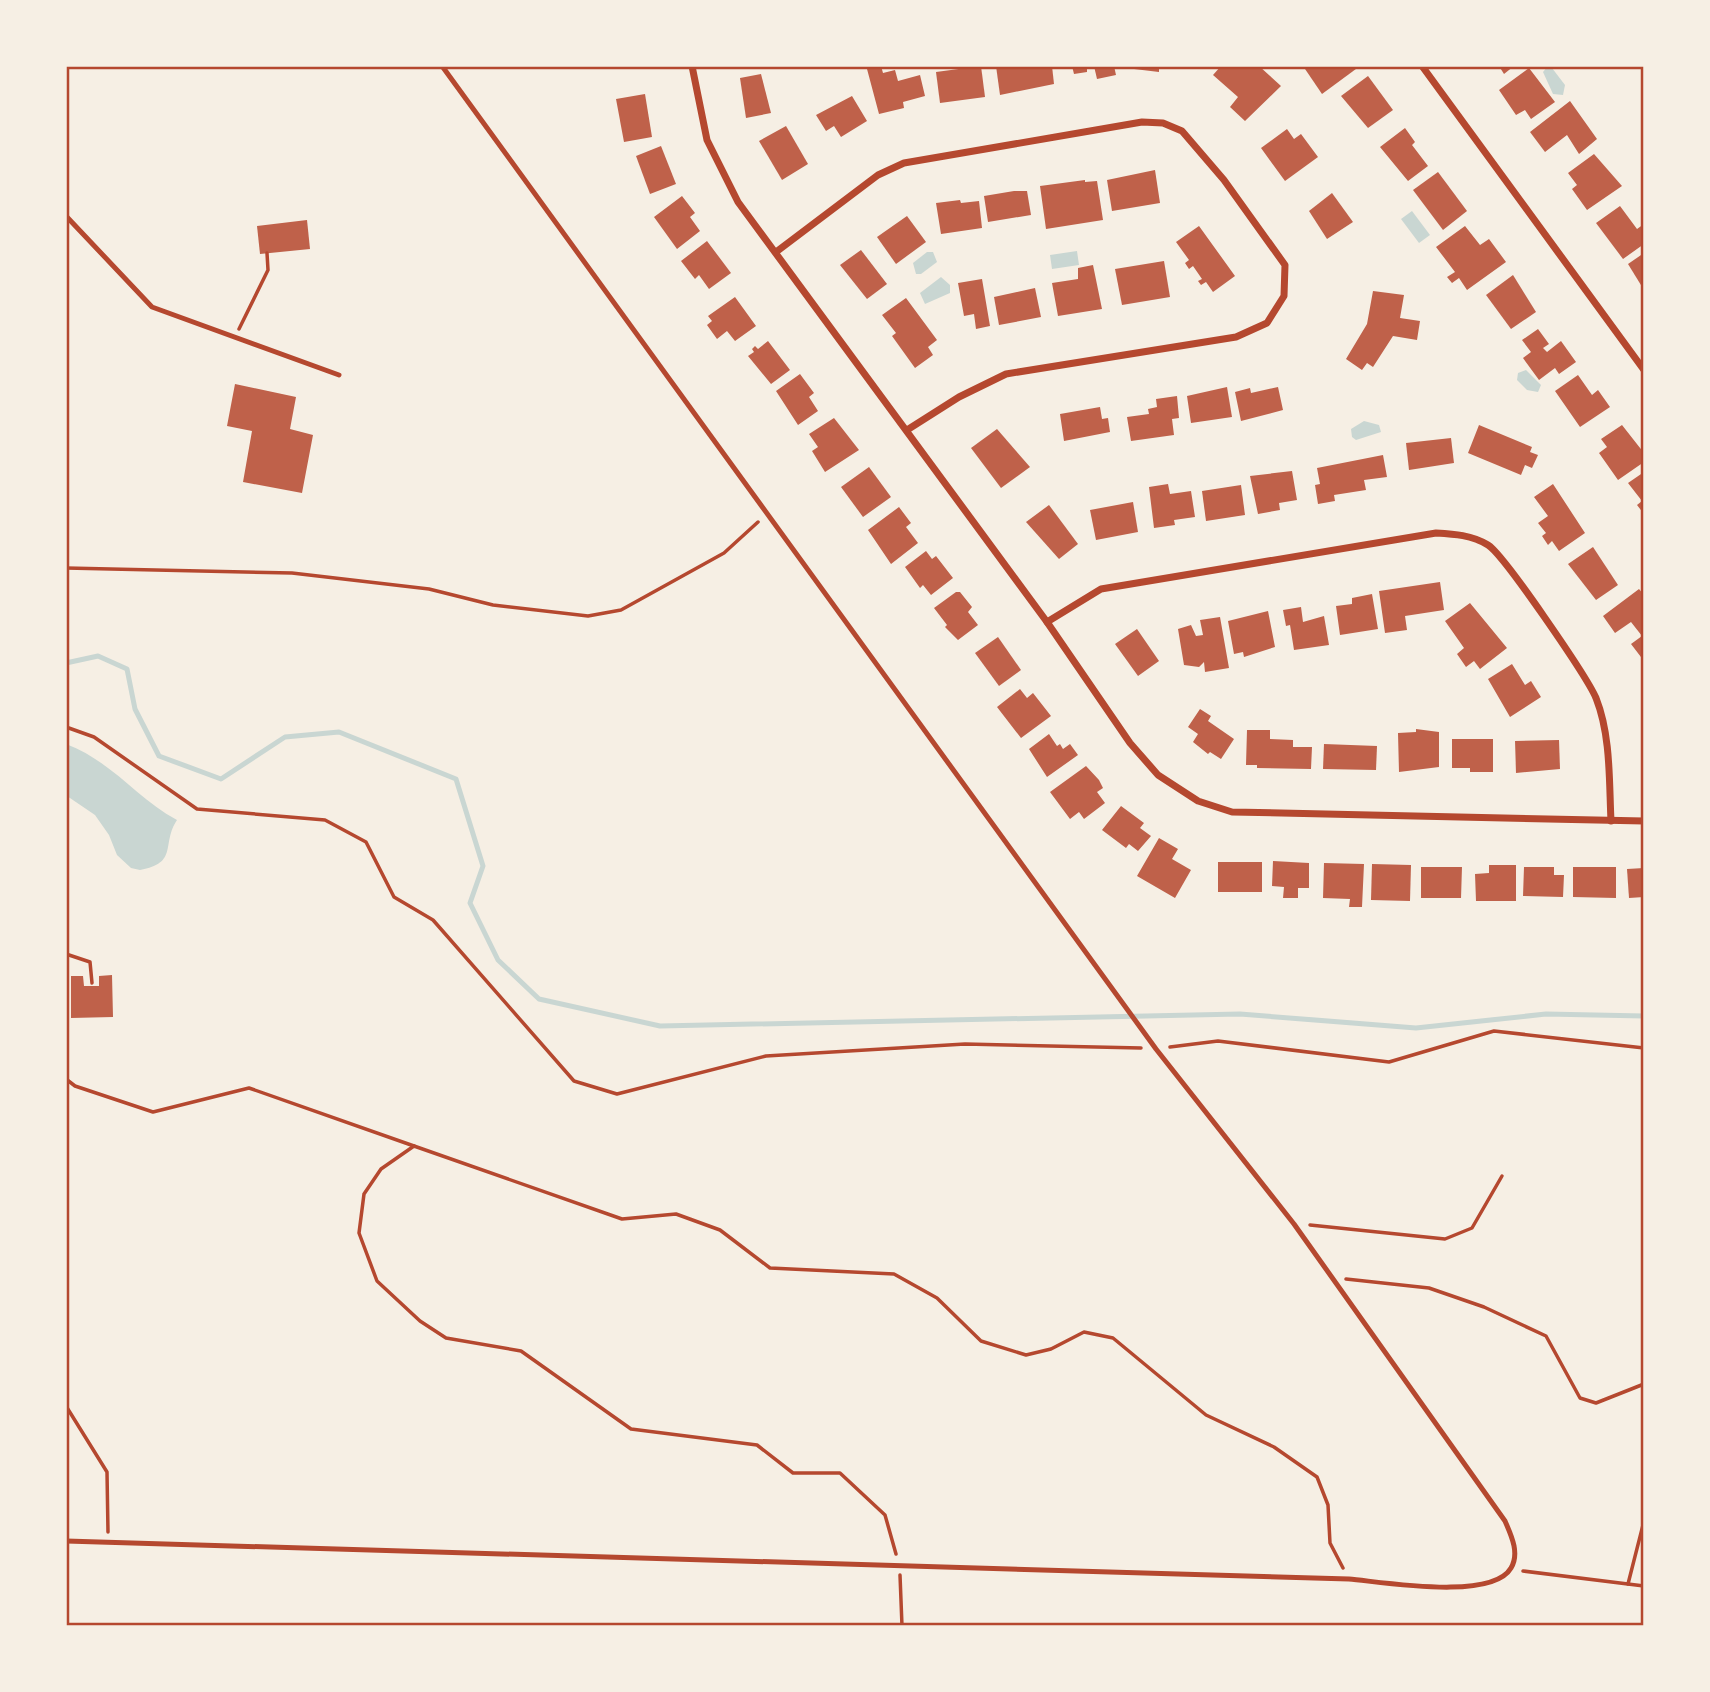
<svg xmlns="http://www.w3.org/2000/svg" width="1710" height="1692" font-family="'Roboto Condensed',sans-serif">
<rect width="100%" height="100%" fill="#f6efe4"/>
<g fill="#c9d6d2">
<path d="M1547,67L1552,68L1565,85L1563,95L1553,94L1543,72Z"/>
<path d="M1412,211L1430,235L1419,243L1401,219Z"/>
<path d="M1077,251L1079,265L1052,269L1050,255Z"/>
<path d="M927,252H933L937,262L921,274H916L913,263Z"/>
<path d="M941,277L950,285V293L925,304L920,293Z"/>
<path d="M1526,370L1541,385L1538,392L1527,390L1517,380L1518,373Z"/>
<path d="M1364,421L1379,425L1381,432L1356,440L1352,437L1351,429Z"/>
<path d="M66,744C113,762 136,798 177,820C161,844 179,863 140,870L131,868L117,855L109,835L95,815L67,796Z"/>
</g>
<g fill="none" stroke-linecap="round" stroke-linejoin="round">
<path stroke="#c9d6d2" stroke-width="5" d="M66,663L98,656L127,669L135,709L159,756L221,779L285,737L339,732L456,779L483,866L470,903L498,960L539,999L660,1026L1240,1014L1416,1028L1546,1014L1644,1016"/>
</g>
<g fill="#bf614a">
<path d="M881,66L883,73L895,70L898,81L920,75L925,96L903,102L904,108L879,114L867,69Z"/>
<path d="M981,66L985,97L940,103L936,72Z"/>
<path d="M996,66H1052L1054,84L1000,95Z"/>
<path d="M1072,66H1087V72L1074,74Z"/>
<path d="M1094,66H1114L1116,75L1097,79Z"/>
<path d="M1134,66H1159V72L1134,69Z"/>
<path d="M1221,66H1259L1281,86L1245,121L1230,107L1238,97L1213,75Z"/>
<path d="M1303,66H1360L1322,94Z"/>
<path d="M1499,66H1514L1504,74Z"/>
<path d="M1529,68L1555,102L1531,119L1525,110L1516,115L1499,90Z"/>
<path d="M761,74L771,113L746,118L740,78Z"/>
<path d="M1368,76L1393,110L1368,128L1341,96Z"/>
<path d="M645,94L652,137L624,142L616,99Z"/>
<path d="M852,96L867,121L841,137L834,126L826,131L816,115Z"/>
<path d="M1570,101L1597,139L1579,154L1567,135L1545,152L1530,132Z"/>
<path d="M786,126L808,164L782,180L759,141Z"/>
<path d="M1405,128L1415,142L1412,145L1428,166L1408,181L1380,147Z"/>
<path d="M1287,129L1294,139L1301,134L1318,157L1285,181L1261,148Z"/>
<path d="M661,146L676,184L650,194L636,156Z"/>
<path d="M1594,154L1622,186L1587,210L1572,189L1577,185L1568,173Z"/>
<path d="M1155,170L1160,203L1112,211L1107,180Z"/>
<path d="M1438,172L1467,211L1443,230L1413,190Z"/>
<path d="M1085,180V182L1097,181L1103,220L1046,229L1040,186Z"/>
<path d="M1014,191H1027L1031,215L988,222L984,196Z"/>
<path d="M1332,193L1353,222L1327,239L1309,211Z"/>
<path d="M682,196L695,213L690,217L700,231L677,249L654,217Z"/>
<path d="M960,200L961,203L979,201L982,228L941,234L936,203Z"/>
<path d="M1620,206L1637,229L1644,224V244L1623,259L1596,223Z"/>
<path d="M907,216L926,242L896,264L877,237Z"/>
<path d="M307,220L310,249L260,254L257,226Z"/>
<path d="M1199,226L1235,276L1213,292L1206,282L1201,285L1198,281L1202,279L1193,266L1189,269L1185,263L1189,260L1176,242Z"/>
<path d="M1465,226L1480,245L1489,239L1506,262L1467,290L1459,278L1452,283L1447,277L1455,272L1436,247Z"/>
<path d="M707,241L731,273L709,289L699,275L695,279L681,261Z"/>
<path d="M861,250L887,284L867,299L840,265Z"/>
<path d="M1644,253V290L1628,264Z"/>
<path d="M1164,261L1170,297L1122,305L1115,269Z"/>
<path d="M1093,265L1102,309L1058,316L1052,283L1078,279V268Z"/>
<path d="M1513,275L1536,312L1511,329L1486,295Z"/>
<path d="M982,279L990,326L976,329L974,314L964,316L958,283Z"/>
<path d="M1035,288L1041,317L999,325L994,297Z"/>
<path d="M1373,291L1404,295L1400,318L1420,321L1417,340L1393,336L1373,367L1367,363L1362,370L1346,359L1367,324Z"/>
<path d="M735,297L756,326L735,341L727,331L717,339L707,325L712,321L708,316Z"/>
<path d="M906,298L937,340L928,347L933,355L915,368L892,336L896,333L882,315Z"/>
<path d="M1538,329L1549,344L1543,348L1547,352L1561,341L1576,362L1559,374L1555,368L1539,380L1523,358L1531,352L1522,340Z"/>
<path d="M768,341L790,370L771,384L748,356L754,352L752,349L755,346L758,349Z"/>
<path d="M800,374L814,393L809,397L818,411L798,425L776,391Z"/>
<path d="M1578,375L1592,395L1598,390L1610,407L1580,427L1555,391Z"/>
<path d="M235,384L296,397L290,429L313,435L302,493L243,482L252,431L227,426Z"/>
<path d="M1227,387L1232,417L1191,423L1187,396Z"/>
<path d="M1278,387L1283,410L1241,421L1235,392L1250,388L1251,393Z"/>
<path d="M1177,396L1179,418L1172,419L1174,435L1131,441L1127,417L1149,414L1148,409L1157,407L1156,399Z"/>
<path d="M1100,407L1102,419L1108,418L1110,432L1064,441L1060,414Z"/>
<path d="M834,418L859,450L825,472L812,451L818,447L809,434Z"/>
<path d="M1479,425L1532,447L1530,452L1538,455L1532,468L1525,465L1521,475L1468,453Z"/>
<path d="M1622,425L1644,453V462L1618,480L1599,453L1607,447L1601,439Z"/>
<path d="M997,429L1030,467L1001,488L971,448Z"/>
<path d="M1451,438L1454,463L1409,470L1406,443Z"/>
<path d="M1383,455L1387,477L1364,480L1366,490L1334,495L1335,501L1318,504L1315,485L1320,484L1317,468Z"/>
<path d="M869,467L891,497L863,517L841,487Z"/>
<path d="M1292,471L1297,500L1279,503L1280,510L1258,514L1250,476Z"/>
<path d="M1644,472V514L1637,505L1642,501L1628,483Z"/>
<path d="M1168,484L1170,494L1191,491L1195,517L1174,520L1175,525L1154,528L1149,487Z"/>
<path d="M1553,484L1585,533L1559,551L1552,541L1548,545L1542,536L1546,533L1538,523L1548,516L1534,497Z"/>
<path d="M1241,485L1245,515L1206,521L1202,491Z"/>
<path d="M1133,502L1138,532L1096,540L1090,510Z"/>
<path d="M1049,505L1078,544L1059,559L1026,522Z"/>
<path d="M899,507L911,523L906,527L918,543L891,564L868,530Z"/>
<path d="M1593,547L1618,585L1596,600L1568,564Z"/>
<path d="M926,551L932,559L936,556L953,578L931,595L923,585L920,588L905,567Z"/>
<path d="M1440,582L1444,610L1405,616L1407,630L1385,633L1379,591Z"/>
<path d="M1639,589L1644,595V661L1631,644L1642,636L1631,622L1615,633L1603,616Z"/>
<path d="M956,592H960L972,607L968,612L978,625L958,640L945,627L947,625L934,608Z"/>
<path d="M1372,594L1378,629L1340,635L1336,606L1352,604V598Z"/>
<path d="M1470,603L1507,648L1480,669L1474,661L1466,667L1457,654L1464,648L1445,621Z"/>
<path d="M1301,607L1303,622L1324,616L1329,645L1294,650L1290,625L1286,626L1283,610Z"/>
<path d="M1268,611L1275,647L1244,657L1243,652L1234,654L1228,621Z"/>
<path d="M1220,617L1229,668L1205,672L1204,662L1199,667L1184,665L1178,629L1191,625L1196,636L1203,635L1200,620Z"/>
<path d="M1137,629L1159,661L1138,676L1115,644Z"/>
<path d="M998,637L1021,670L999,686L975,653Z"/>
<path d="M1512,664L1525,685L1531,681L1541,697L1510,717L1488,679Z"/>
<path d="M1020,689L1027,698L1033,693L1051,716L1021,738L997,707Z"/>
<path d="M1200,709L1211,716L1208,721L1234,739L1221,759L1210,752L1208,754L1193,742L1198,734L1188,727Z"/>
<path d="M1416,729L1439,732V767L1399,772L1398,733L1416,732Z"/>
<path d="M1247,730H1270V739L1293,740V747H1312L1311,769L1257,768V765H1246Z"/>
<path d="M1049,734L1057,746L1060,744L1063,749L1070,744L1078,755L1047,777L1029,749Z"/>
<path d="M1452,739H1493V772H1470V768H1452Z"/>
<path d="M1559,740L1560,769L1516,773L1515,741Z"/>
<path d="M1324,744L1377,746L1376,770L1323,769Z"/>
<path d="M1086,766L1099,780L1103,788L1097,792L1105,803L1084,819L1079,812L1070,819L1050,792Z"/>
<path d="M1121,806L1144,823L1140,828L1151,836L1138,851L1129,844L1126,848L1102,830Z"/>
<path d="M1159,838L1178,849L1172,859L1191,870L1175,898L1137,876Z"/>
<path d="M1273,861L1309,863V888H1298V898H1283L1284,887L1272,886Z"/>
<rect x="1218" y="862" width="44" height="30"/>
<path d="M1324,863L1364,864L1362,907H1349L1350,899L1323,898Z"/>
<path d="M1372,864L1411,865L1410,901L1371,900Z"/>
<path d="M1489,865H1516V901H1476L1475,874L1489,873Z"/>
<path d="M1421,867H1462L1461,898H1421Z"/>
<path d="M1524,867H1554V875H1564L1563,897L1523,896Z"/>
<path d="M1573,867H1616V898L1573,897Z"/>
<path d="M1644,868V897L1629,898L1627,869Z"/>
<path d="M112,975L113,1017L71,1018V976H83L84,986H99V976Z"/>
</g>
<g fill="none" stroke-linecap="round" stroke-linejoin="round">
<g stroke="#b5482f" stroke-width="3.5">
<path d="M66,245V284"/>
<path d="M239,329L268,270L267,253"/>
<path d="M66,568L292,573L429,589L493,605L588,616L621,610L724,553L758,522"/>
<path d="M66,727L94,737L197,809L325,820L366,842L394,897L433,920L574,1081L617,1094L766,1056L965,1044L1141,1048"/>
<path d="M66,954L90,962L92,983"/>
<path d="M1170,1047L1218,1041L1389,1062L1494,1031L1644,1048"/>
<path d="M66,1079L75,1086L153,1112L249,1088L414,1146"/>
<path d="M1310,1225L1445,1239L1472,1228L1502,1176"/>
<path d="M1346,1279L1429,1288L1484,1307L1546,1336L1580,1398L1596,1403L1644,1384"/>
<path d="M66,1406L107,1472L108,1532"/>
<path d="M896,1554L885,1515L840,1473H793L757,1445L631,1429L521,1351L446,1338L420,1321L377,1281L359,1233L364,1194L381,1169L414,1146L622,1219L676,1214L720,1230L770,1268L894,1274L937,1298L981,1341L1026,1355L1051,1349L1084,1332L1113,1338L1206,1415L1274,1447L1317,1477L1328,1505L1330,1543L1343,1568"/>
<path d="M1523,1571L1644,1586"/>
<path d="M900,1575L902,1626"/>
<path d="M1628,1584L1644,1521"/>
</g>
<g stroke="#b5482f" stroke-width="5">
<path d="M66,216L152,307L339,375"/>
<path d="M66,1541L1349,1579C1383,1582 1492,1601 1511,1568C1520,1553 1511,1535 1505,1521L1294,1224L1156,1049L442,66"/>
</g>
<g stroke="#b5482f" stroke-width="7">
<path d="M692,66L707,140L738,202L1047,622L1130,743L1158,775L1198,801L1232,812L1644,821"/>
<path d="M1422,66L1644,370"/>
<path d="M776,252L878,175L904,163L1142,122L1163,123L1182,131L1224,180L1285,265L1284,296L1267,323L1236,337L1006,374L959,397L907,430"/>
<path d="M1047,622L1101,589L1436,533C1454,534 1472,535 1488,545C1504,555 1587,677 1596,698C1611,736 1609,781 1611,821"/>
</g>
</g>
<rect width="1710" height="1692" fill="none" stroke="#f6efe4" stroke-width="136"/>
<rect x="68" y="68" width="1574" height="1556" fill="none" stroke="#b5482f" stroke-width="2.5"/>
</svg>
